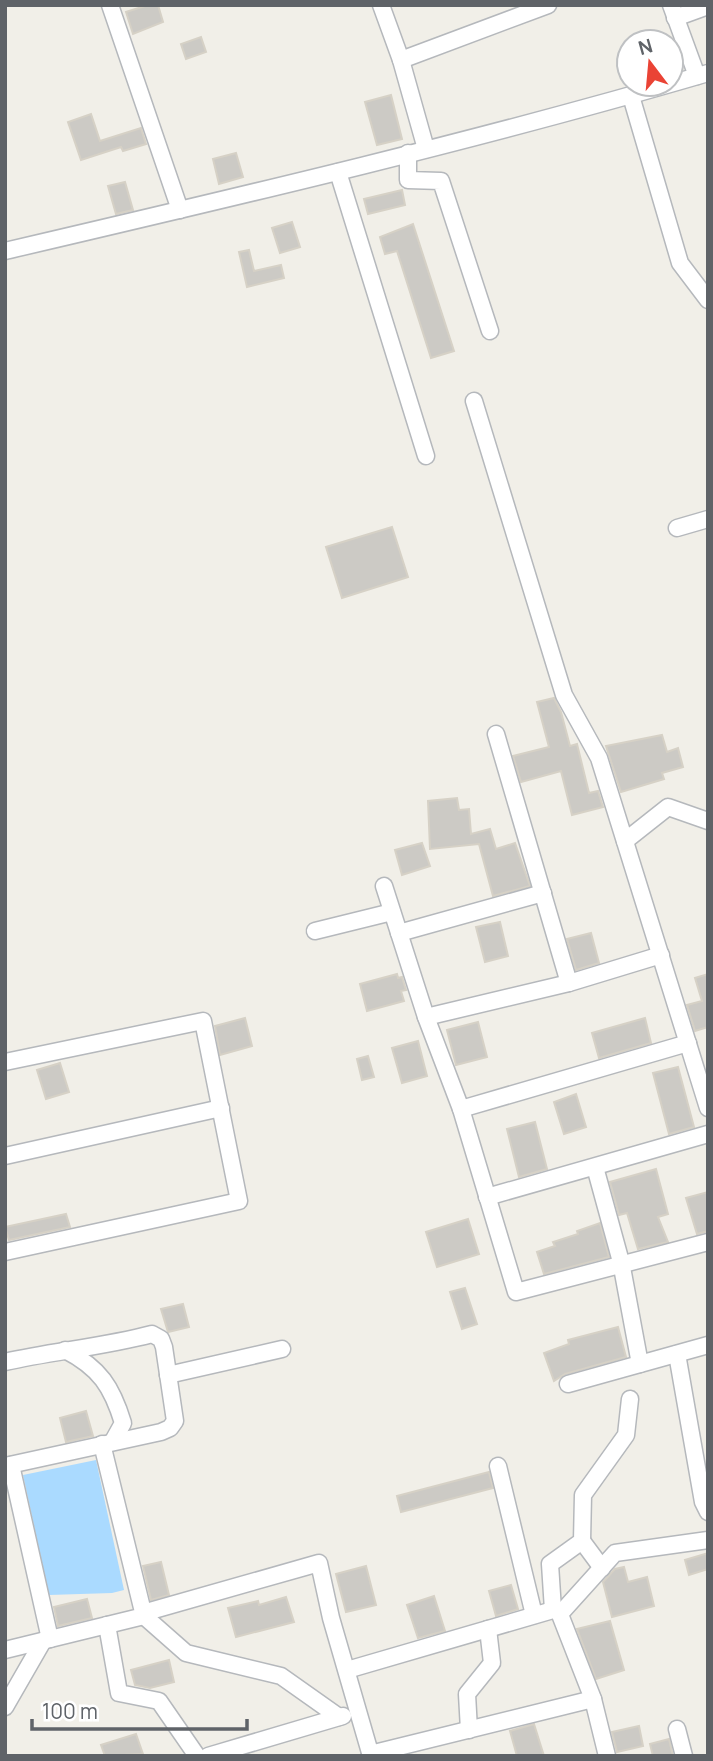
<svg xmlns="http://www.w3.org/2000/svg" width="713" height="1761" font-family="Manrope,sans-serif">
<rect width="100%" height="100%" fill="#f1efe8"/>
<path fill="#aadaff" d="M96,1460L124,1590L112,1593L49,1595L23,1475Z"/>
<g fill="#cccac5" stroke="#d6d1c6" stroke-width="2">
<path d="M148,5H158L163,22L133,34L126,12Z"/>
<path d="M201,37L206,52L186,59L181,44Z"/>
<path d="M391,95L402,139L377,145L365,102Z"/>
<path d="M91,114L100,141L141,128L146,144L123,151L121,147L81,160L68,122Z"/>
<path d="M236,153L243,177L219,184L213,159Z"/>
<path d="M125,182L133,210L116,214L108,186Z"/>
<path d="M402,190L405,205L368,214L364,199Z"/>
<path d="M292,222L300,247L280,253L272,228Z"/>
<path d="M413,224L454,351L431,358L397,251L385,254L380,237Z"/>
<path d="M249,250L254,271L281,265L284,278L247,287L239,252Z"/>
<path d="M392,527L408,577L342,598L326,547Z"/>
<path d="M554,698L561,712L570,746L577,744L589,793L598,791L603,807L572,815L561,771L521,782L513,756L549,747L537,702Z"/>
<path d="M662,735L667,752L678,748L683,767L662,773L664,779L621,792L606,746Z"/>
<path d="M457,798L459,810L469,809L471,834L490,829L496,849L515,843L530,886L493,896L479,844L430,849L428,801Z"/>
<path d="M422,843L430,866L402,875L395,850Z"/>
<path d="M500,922L508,956L485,962L476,927Z"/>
<path d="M591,933L599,963L576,970L567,939Z"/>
<path d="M397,974L398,978L402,977L406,990L401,991L404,1001L367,1011L360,984Z"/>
<path d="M708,974V1027L695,1031L687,1005L702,1001L695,978Z"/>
<path d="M245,1018L252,1046L220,1055L215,1026Z"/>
<path d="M645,1018L651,1043L599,1058L592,1033Z"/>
<path d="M478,1022L487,1057L456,1065L447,1030Z"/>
<path d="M418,1041L427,1076L402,1083L392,1048Z"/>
<path d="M368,1056L374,1077L362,1080L357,1059Z"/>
<path d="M60,1063L69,1092L46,1099L37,1070Z"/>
<path d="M678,1067L694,1127L669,1134L653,1073Z"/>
<path d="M576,1094L586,1127L564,1134L554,1102Z"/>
<path d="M535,1122L547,1169L519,1177L507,1129Z"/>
<path d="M656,1169L668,1214L658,1217L668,1242L638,1249L627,1213L619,1215L610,1182Z"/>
<path d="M708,1192V1231L697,1234L686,1198Z"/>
<path d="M66,1214L70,1227L9,1240L5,1227Z"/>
<path d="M468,1219L479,1254L437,1267L426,1232Z"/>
<path d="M600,1223L609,1257L544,1274L537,1252L555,1246L553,1242L578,1234L577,1231Z"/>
<path d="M465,1288L477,1324L462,1329L450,1292Z"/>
<path d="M183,1304L189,1327L168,1332L161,1309Z"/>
<path d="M618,1327L626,1357L565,1374L554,1381L544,1353L569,1344L568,1340Z"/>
<path d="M86,1411L93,1436L66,1442L60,1418Z"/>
<path d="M489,1472L493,1488L401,1512L397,1496Z"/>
<path d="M708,1553V1569L689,1575L685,1560Z"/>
<path d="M161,1562L169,1595L151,1600L143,1566Z"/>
<path d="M366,1566L376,1605L346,1612L336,1574Z"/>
<path d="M624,1567L628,1582L647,1577L654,1606L612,1617L603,1582L615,1569Z"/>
<path d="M511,1585L518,1609L496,1616L489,1591Z"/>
<path d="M434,1596L445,1631L418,1638L407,1605Z"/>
<path d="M286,1597L294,1622L236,1637L228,1608L258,1601L259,1605Z"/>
<path d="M87,1599L92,1618L58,1626L54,1607Z"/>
<path d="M610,1621L624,1670L596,1679L577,1629Z"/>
<path d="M169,1660L174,1682L150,1688L135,1685L131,1670Z"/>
<path d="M534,1724L544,1756H517L510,1731Z"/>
<path d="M639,1726L643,1746L617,1752L612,1732Z"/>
<path d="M136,1734L143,1754L105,1756L101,1745Z"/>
<path d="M669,1739L673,1756H653L650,1744Z"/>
</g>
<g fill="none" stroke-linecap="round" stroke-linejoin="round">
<defs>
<g id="street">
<path d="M110,5L180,210"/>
<path d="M381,5L401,60"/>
<path d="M671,5L697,76"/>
<path d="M675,18L708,6"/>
<path d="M631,96L680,263L708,300"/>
<path d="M426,149L401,60L548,5"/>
<path d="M408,153V180L441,181L490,331"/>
<path d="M338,172L426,456"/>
<path d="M5,251C240,196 476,141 708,73"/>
<path d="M474,401L564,695L599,758L708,1108"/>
<path d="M677,528L708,519"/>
<path d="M496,734L569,983"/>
<path d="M625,841L668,807L708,821"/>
<path d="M384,886L426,1017L461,1109L516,1292L708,1242"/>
<path d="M315,931L392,912"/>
<path d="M399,933L543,893"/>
<path d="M426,1017L569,983L661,955"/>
<path d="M5,1062L203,1021L239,1201L5,1252"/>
<path d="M461,1109L688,1043"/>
<path d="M5,1156L221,1108"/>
<path d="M595,1167L621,1262L640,1364"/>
<path d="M487,1197L708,1134"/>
<path d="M65,1350C100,1368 112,1387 123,1423L113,1441"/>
<path d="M677,1354L703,1502L708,1512"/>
<path d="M5,1362C54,1351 103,1347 152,1334L161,1339L164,1347L175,1421L170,1428L161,1432L5,1466"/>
<path d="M168,1375L282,1349"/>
<path d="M568,1384L708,1345"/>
<path d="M11,1465L50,1639"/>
<path d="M498,1466L534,1615"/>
<path d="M582,1541L602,1568"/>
<path d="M553,1610L550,1564L582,1541L583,1495L626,1435L630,1399"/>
<path d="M143,1613L319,1563L331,1618L371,1756"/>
<path d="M560,1614L615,1553L708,1540"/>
<path d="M144,1616L186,1653L281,1676L339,1717"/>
<path d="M107,1625L119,1693L159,1701L197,1756"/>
<path d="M5,1650L144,1616L102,1444"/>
<path d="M347,1670L553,1610L559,1612L593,1699L607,1756"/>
<path d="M5,1707L43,1641"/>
<path d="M677,1729L684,1756"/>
<path d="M469,1730L467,1694L492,1663L488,1629"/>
<path d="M370,1754L593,1699"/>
<path d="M208,1756L343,1716"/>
</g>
</defs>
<use href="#street" stroke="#b5b8bc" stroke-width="19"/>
<use href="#street" stroke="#fff" stroke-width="16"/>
</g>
<rect width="713" height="1761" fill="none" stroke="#5f6368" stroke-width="14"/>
<g transform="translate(650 63) rotate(344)"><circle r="33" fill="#ffffff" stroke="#bfc1c3" stroke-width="2"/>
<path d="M0-5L12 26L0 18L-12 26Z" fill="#ea4335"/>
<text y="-10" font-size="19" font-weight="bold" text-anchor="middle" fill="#5f6368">N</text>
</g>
<path d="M32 1719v10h215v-10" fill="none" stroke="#5f6368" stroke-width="3.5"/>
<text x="42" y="1719" font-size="21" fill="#5f6368" stroke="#ffffff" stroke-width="5" paint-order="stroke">100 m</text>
</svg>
